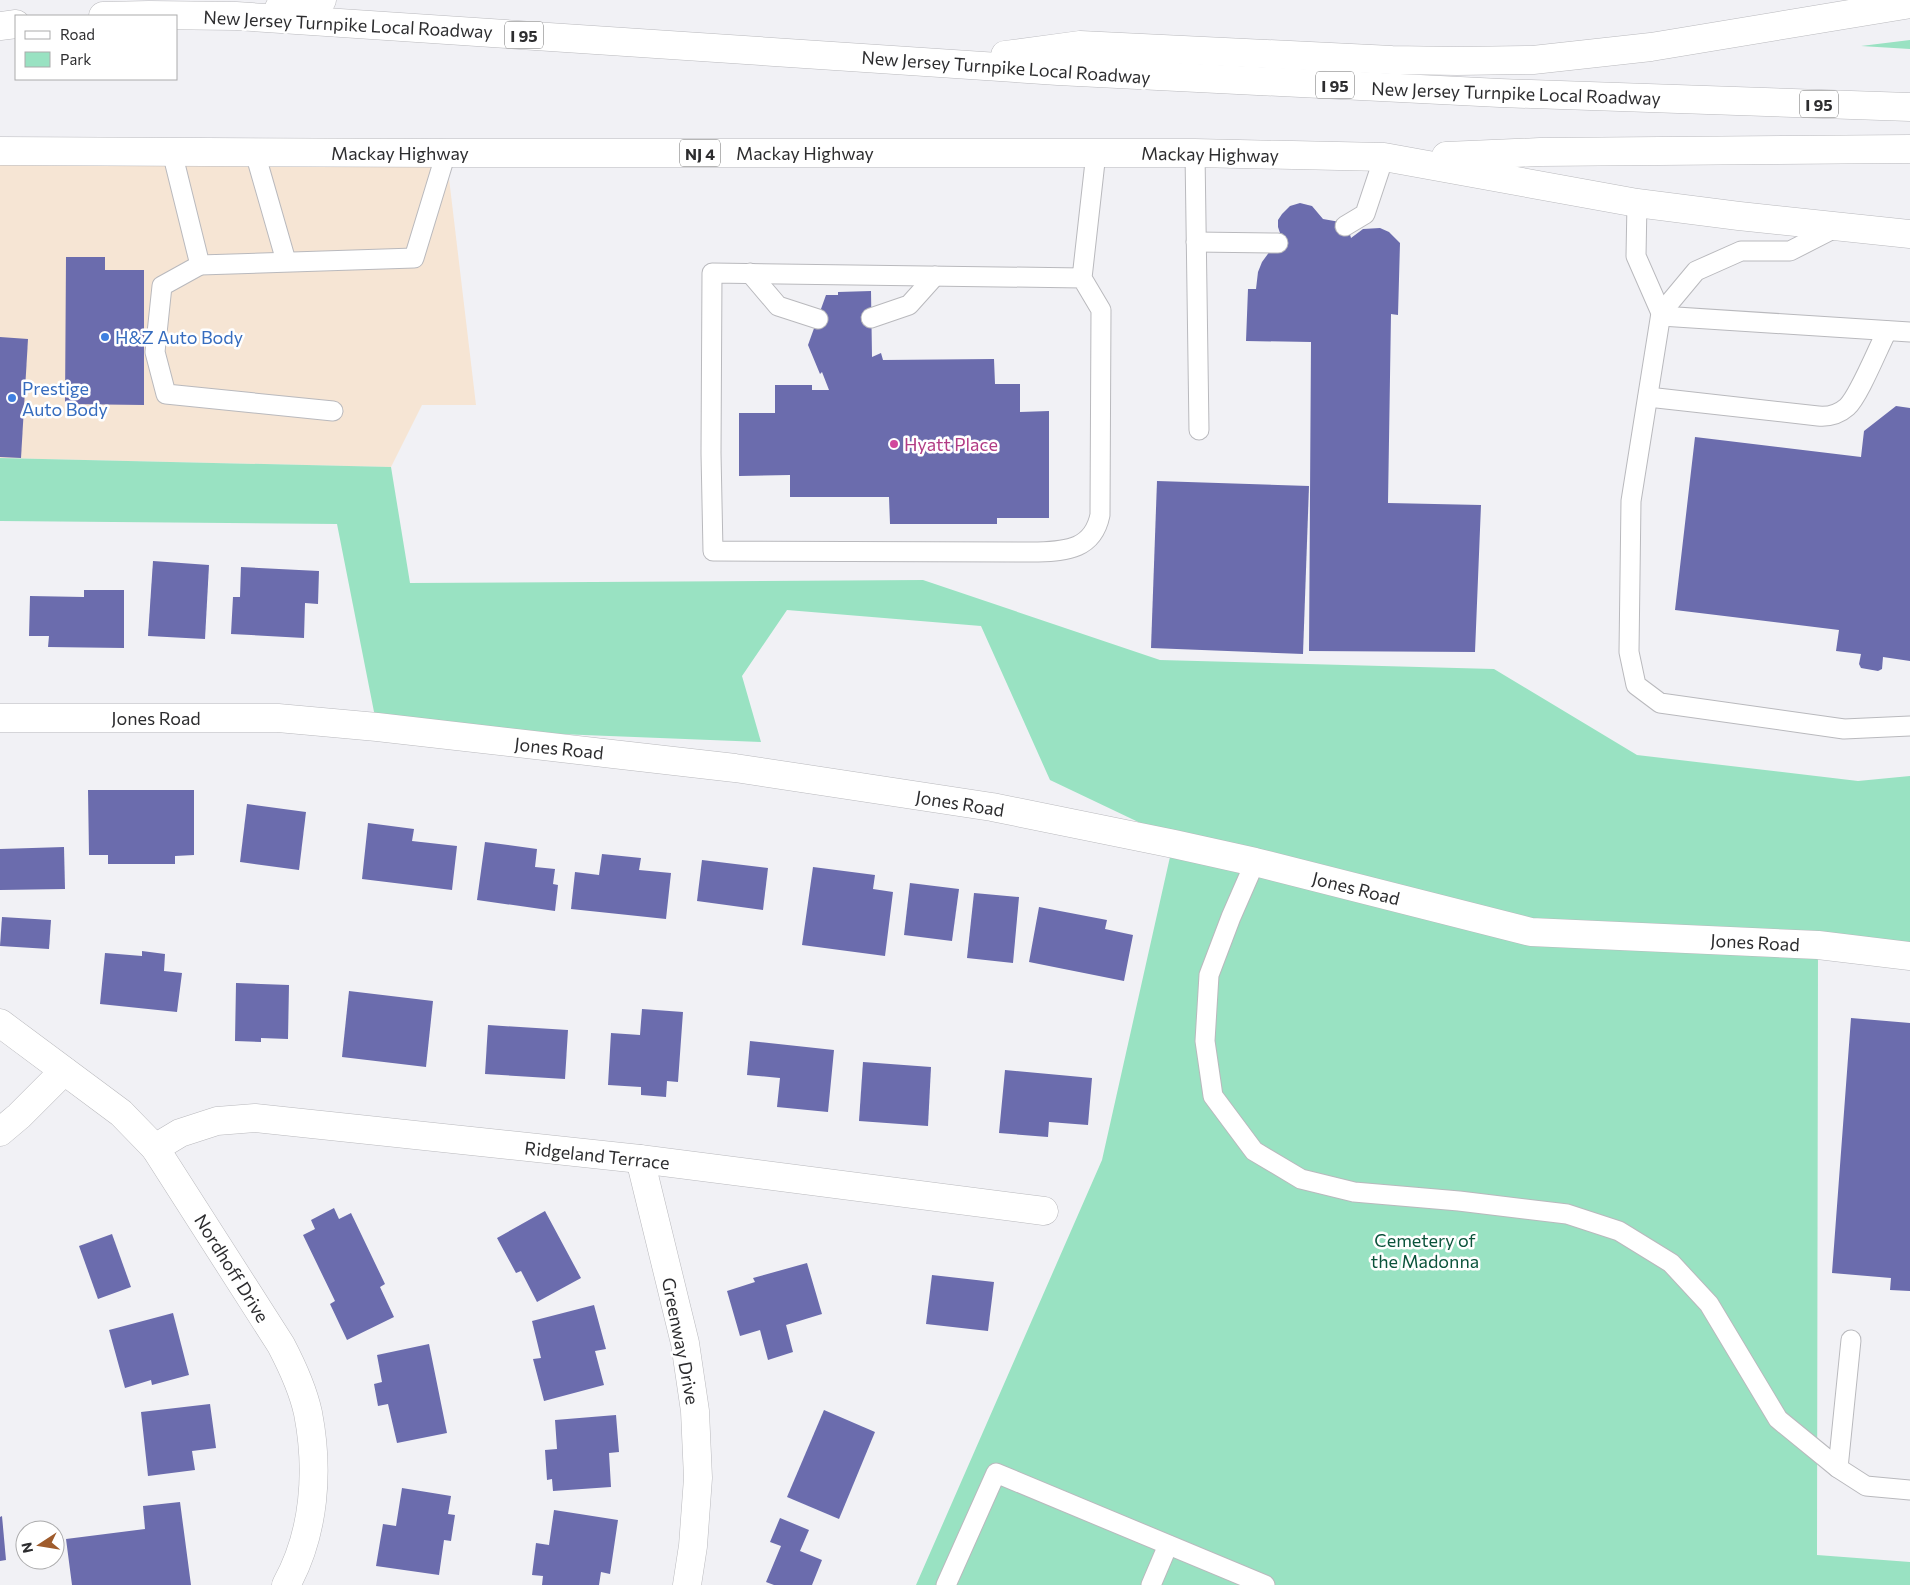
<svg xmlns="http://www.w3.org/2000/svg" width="1910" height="1585" font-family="Commissioner,sans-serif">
<rect width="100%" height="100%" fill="#f1f1f5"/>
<path fill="#f6e5d4" d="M0,151L446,153L476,405H422L391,467L0,458Z"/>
<g fill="#99e2c2">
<path d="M1910,40V49L1861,46Z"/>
<path d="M0,458L391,467L410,583L923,580L1160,660L1494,669L1637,755L1858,781L1910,776V956L1818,945L1817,1555L1910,1562V1585H916L1102,1160L1174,839L1050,780L981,626L787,610L742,676L761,742L377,727L337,524L0,521Z"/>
</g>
<g fill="#6b6cad">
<path d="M1300,203L1312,206L1323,219L1340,222L1349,231L1351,238L1363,229L1380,228L1389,232L1400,243L1398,315L1391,314L1388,503L1481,505L1475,652L1309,651L1311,342L1246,341L1248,289H1256L1258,272L1262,262L1281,236L1278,227V220L1282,214L1290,206Z"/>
<path d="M66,257H105V270H144V405L65,404Z"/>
<path d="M871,291L872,357L881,353L883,360L994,359L995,384H1020V412L1049,411V518H997V524H890L889,497H790V475L739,476V413H775V385H812V390H829L822,372L820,374L808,345L826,295H838V292Z"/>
<path d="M0,337L28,339L21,458L0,457Z"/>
<path d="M1896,406L1910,408V661L1883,657L1882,669L1878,671L1861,668L1859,664L1861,654L1836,651L1839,630L1675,610L1695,437L1861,457L1864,431Z"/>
<path d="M1157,481L1309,486L1303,654L1151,648Z"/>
<path d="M153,561L209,565L205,639L148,636Z"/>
<path d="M241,567L319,571L318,604L305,603L304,638L231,634L233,597H240Z"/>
<path d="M84,590H124V648L48,647L49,636H29L30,596L84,597Z"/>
<path d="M88,790H194V855L175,856V864H108V855H89Z"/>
<path d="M247,804L306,812L299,870L240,862Z"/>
<path d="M368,823L414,829L412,841L457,846L452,890L362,879Z"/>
<path d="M485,842L537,849L535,867L555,869L553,884L558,885L555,911L477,900Z"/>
<path d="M64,847L65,889L0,890V849Z"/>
<path d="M602,854L641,858L639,870L671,873L666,919L571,909L575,872L599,875Z"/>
<path d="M702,860L768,868L763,910L697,901Z"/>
<path d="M813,867L875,875L873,889L893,892L885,956L802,945Z"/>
<path d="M910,883L959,889L952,941L904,935Z"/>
<path d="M974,893L1019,897L1013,963L967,958Z"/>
<path d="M1039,907L1107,920L1105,929L1133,935L1124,981L1029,962Z"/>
<path d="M2,917L51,920L49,949L0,946Z"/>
<path d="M142,951L165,954L164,971L182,973L177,1012L100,1004L105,953L142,956Z"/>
<path d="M236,983L289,985L288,1039L261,1038V1042L235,1041Z"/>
<path d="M349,991L433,1001L426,1067L342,1057Z"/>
<path d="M642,1009L683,1012L678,1082L667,1081L666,1097L641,1095V1087L608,1085L611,1033L640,1035Z"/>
<path d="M1851,1018L1910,1023V1291L1890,1290L1891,1278L1832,1273Z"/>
<path d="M488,1025L568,1030L565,1079L485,1074Z"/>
<path d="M750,1041L834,1050L828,1112L777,1107L780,1078L747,1075Z"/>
<path d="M863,1062L931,1067L928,1126L859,1121Z"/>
<path d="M1005,1070L1092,1078L1088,1125L1049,1122L1048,1137L999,1133Z"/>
<path d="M334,1208L339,1219L351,1213L385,1284L380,1287L394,1317L347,1340L330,1304L335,1301L303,1235L315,1229L311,1220Z"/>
<path d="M545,1211L581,1278L537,1302L521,1271L516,1273L497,1238Z"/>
<path d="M112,1234L131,1287L98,1299L79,1246Z"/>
<path d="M807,1263L822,1314L786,1325L793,1352L768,1360L760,1330L740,1336L727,1291L755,1282L753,1278Z"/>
<path d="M932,1275L994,1282L988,1331L926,1324Z"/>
<path d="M594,1305L606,1349L595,1351L604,1385L544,1401L533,1359L541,1358L532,1321Z"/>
<path d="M173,1313L189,1375L152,1385L151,1380L125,1388L109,1330Z"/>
<path d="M429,1344L447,1433L397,1443L388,1404L378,1406L374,1384L382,1382L377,1355Z"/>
<path d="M210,1404L216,1448L192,1451L195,1470L148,1476L141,1412Z"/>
<path d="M824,1410L875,1432L839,1519L787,1497Z"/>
<path d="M616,1415L619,1452L609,1453L611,1487L553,1491L552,1479L547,1480L545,1450L557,1449L555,1420Z"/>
<path d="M402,1488L451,1496L448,1514L455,1515L451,1541L444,1540L439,1575L376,1566L383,1524L396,1526Z"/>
<path d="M180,1502L191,1585H72L66,1539L145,1529L143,1506Z"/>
<path d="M554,1510L618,1520L610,1574L601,1572L599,1585H542L543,1576L532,1575L536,1543L549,1545Z"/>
<path d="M2,1516L6,1560L0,1561V1517Z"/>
<path d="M780,1518L809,1530L800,1551L822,1560L812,1585H774L766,1582L781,1546L770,1542Z"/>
</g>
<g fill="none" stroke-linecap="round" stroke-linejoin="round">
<defs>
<g id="lane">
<path d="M172,152L200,265L414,258L446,153"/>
<path d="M255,153L286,261"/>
<path d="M1195,153L1199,430"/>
<path d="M1637,203L1636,256L1661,313L1631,501L1629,652L1636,685L1660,703L1844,729L1910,726"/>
<path d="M1345,226L1365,214L1384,157"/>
<path d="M1196,242L1278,243"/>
<path d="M200,265L162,286L155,352L166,394L333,411"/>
<path d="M750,273L778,306L818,319"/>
<path d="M1082,278L712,273L711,453L713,551L1038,552C1067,551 1093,549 1100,515L1101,310L1082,278L1096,153"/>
<path d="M1661,313L1696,271L1741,251H1790L1837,227"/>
<path d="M1661,316L1910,332"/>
<path d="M871,318L909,305L935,276"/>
<path d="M1648,397L1818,416C1829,417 1838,415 1847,407C1859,396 1878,348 1887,331"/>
<path d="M1255,862L1231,917L1209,975L1205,1041L1213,1096L1254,1151L1301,1179L1354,1192L1459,1201L1567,1214L1619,1231L1671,1263L1709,1304L1778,1419L1838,1468L1866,1486L1910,1490"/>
<path d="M1838,1468L1851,1340"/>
<path d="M946,1585L996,1473L1265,1585"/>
<path d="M1151,1585L1168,1545"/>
</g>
<g id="street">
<path d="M0,718H278L377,727L735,768L992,807L1174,844L1255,862L1531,932L1818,945L1910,956"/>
<path d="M0,1023L121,1113L155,1148L281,1345C292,1366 303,1390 308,1413C319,1470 315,1533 286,1585"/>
<path d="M0,1132L19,1116L64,1071"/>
<path d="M155,1148L180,1133L217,1121L255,1118L640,1159L1044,1211"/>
<path d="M640,1159L685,1343L695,1411L698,1478L693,1546L687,1585"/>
</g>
<g id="highway">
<path d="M279,8L322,0"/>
<path d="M103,16L149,15L236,16L1058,71L1500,93L1910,107"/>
<path d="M0,26L16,24"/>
<path d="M1005,55L1080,45L1392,60L1457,61L1533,60L1651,47L1910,4"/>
<path d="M0,151L446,153H1195L1384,157L1637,203L1739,216L1910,234"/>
<path d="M1446,156L1540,152L1910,149"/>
</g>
</defs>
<use href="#lane" stroke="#b9b9bd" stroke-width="21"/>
<use href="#street" stroke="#b9b9bd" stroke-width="29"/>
<use href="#highway" stroke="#b9b9bd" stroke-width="29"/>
<use href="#lane" stroke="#fff" stroke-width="19"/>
<use href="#street" stroke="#fff" stroke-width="28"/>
<use href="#highway" stroke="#fff" stroke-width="28"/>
</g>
<g fill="#3f7fe0" stroke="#fff" stroke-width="2">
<circle cx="105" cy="337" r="5"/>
<circle cx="12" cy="398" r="5"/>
</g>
<circle fill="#d1479c" stroke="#fff" stroke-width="2" cx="894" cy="444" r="5"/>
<g text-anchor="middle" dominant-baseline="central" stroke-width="5" stroke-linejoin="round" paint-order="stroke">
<g fill="#fff" stroke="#6c6c6d" stroke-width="1">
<rect x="505" y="21.5" width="38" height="27" rx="4"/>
<rect x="1316" y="71.5" width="38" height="27" rx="4"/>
<rect x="1800" y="90.5" width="38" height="27" rx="4"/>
<rect x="680" y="139.5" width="40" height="27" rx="4"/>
</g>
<g font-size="16" font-weight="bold" fill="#2d2d2f">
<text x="524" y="35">I 95</text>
<text x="1335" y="85">I 95</text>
<text x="1819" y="104">I 95</text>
<text x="700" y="153">NJ 4</text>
</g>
<g font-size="18" fill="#2d2d2f" stroke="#fff">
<text transform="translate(348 24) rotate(3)">New Jersey Turnpike Local Roadway</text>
<text transform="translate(1006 67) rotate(4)">New Jersey Turnpike Local Roadway</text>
<text transform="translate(1516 93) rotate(2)">New Jersey Turnpike Local Roadway</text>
<text x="400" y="153">Mackay Highway</text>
<text x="805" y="153">Mackay Highway</text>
<text transform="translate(1210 154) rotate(1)">Mackay Highway</text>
<text x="156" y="718">Jones Road</text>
<text transform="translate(559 748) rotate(6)">Jones Road</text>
<text transform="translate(960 803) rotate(9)">Jones Road</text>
<text transform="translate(1356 888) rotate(14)">Jones Road</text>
<text transform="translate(1755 942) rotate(3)">Jones Road</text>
<text transform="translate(597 1155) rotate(6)">Ridgeland Terrace</text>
<text transform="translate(232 1268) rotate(58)">Nordhoff Drive</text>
<text transform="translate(681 1341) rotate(79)">Greenway Drive</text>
</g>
<g font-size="18" fill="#366cbe" stroke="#fff" text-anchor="start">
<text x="115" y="337">H&amp;Z Auto Body</text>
<text x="22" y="388">Prestige<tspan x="22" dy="21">Auto Body</tspan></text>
</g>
<g font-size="18" fill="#b23c85" stroke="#fff" text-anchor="start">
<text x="904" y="444">Hyatt Place</text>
</g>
<g font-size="18" fill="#0b533b" stroke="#fff">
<text x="1425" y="1240">Cemetery of<tspan x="1425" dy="21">the Madonna</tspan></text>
</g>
</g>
<rect x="15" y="15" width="162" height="65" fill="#ffffff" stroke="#ababac"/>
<rect x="25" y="31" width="25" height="8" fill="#ffffff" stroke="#ababac"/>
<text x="60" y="40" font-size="15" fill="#2d2d2f">Road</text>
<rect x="25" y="52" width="25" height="15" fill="#99e2c2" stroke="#ababac"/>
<text x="60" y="65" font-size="15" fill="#2d2d2f">Park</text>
<g transform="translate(40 1545) rotate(258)"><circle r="24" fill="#ffffff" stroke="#ababac"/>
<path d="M0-4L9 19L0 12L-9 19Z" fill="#9f5b2c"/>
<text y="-8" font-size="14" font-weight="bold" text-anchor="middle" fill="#2d2d2f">N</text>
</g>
</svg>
